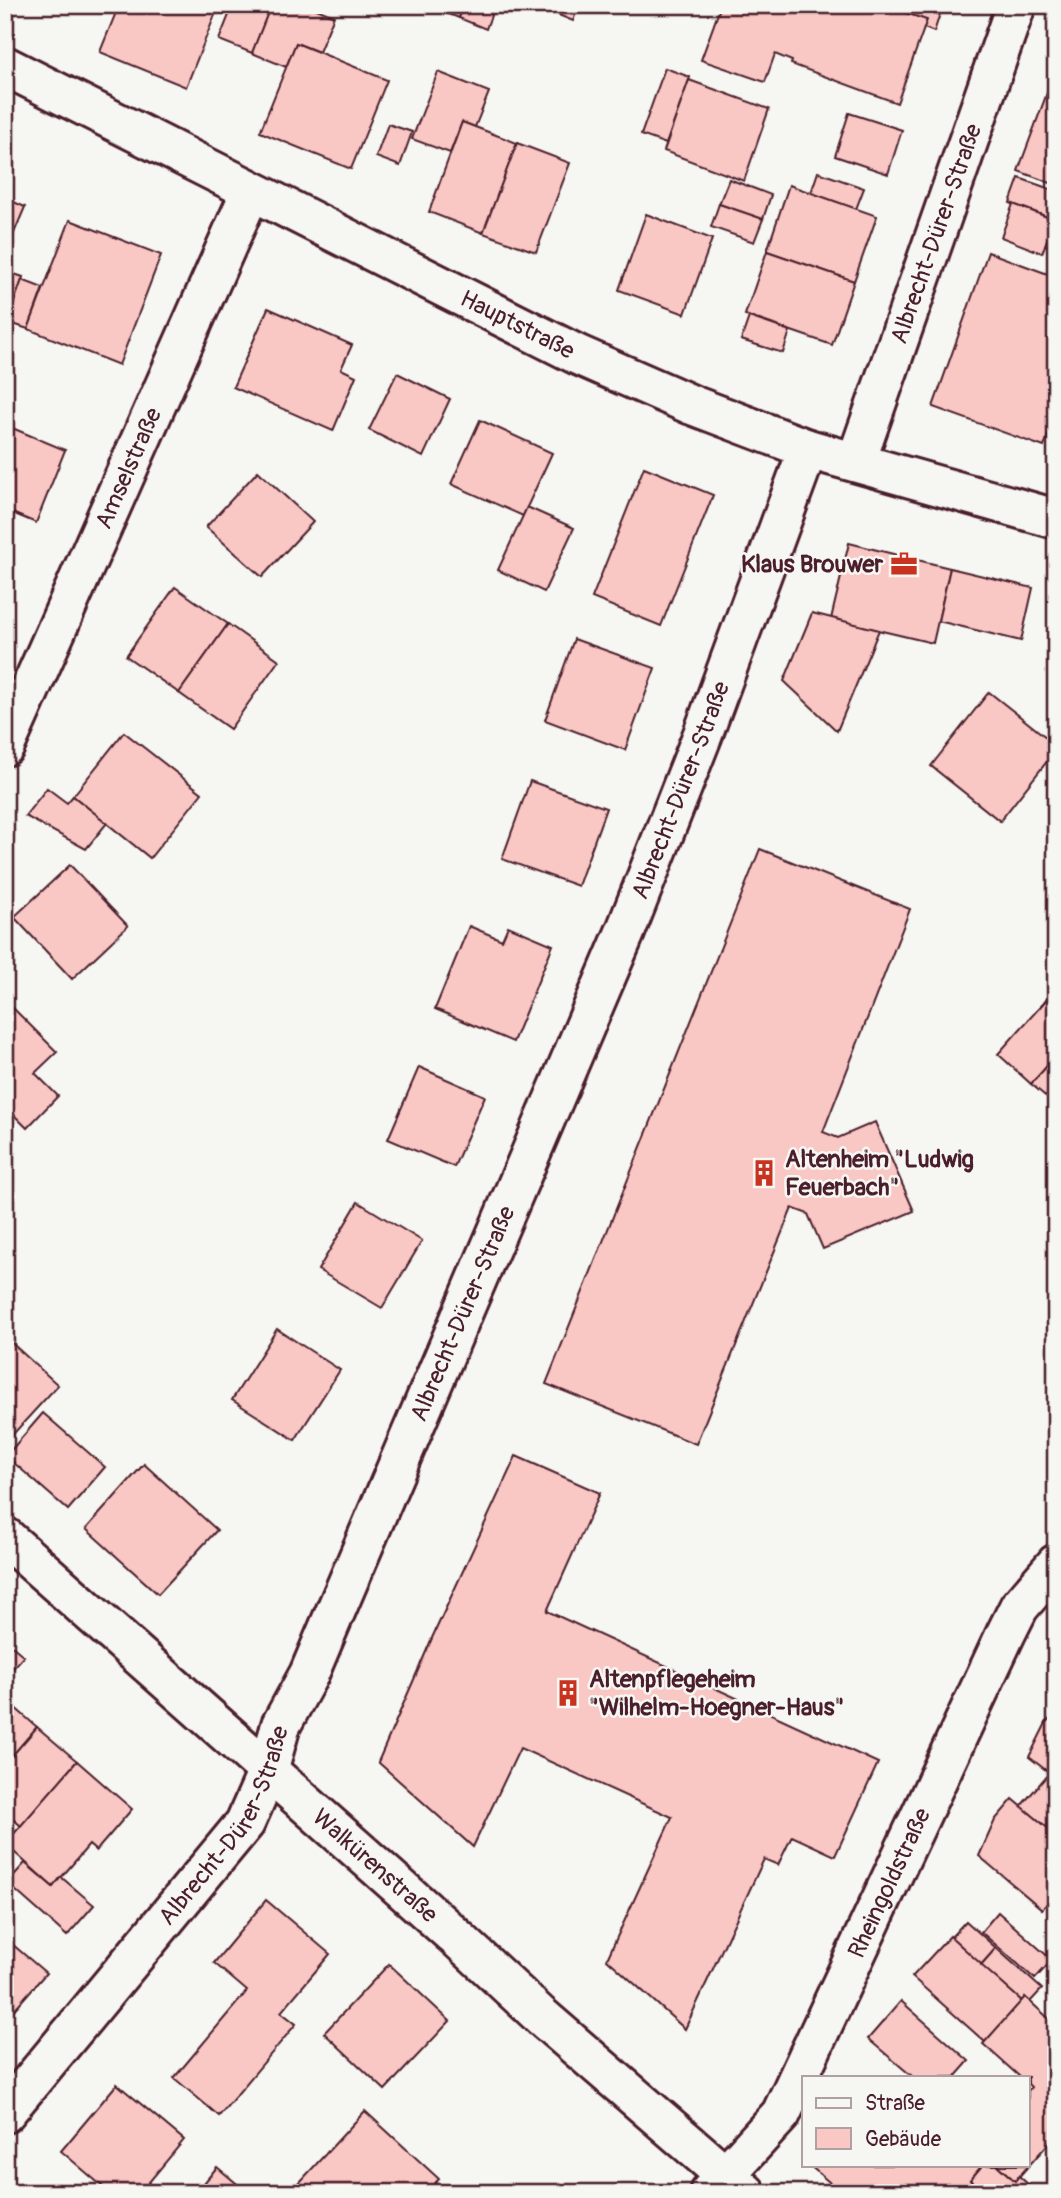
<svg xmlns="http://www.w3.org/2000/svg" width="1061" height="2198" font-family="Pangolin,sans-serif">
<rect width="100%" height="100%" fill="#f6f6f2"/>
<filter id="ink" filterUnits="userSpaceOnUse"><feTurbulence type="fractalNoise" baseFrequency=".0143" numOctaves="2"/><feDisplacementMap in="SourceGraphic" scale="14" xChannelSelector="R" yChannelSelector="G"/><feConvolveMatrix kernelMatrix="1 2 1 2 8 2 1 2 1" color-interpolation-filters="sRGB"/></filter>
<g filter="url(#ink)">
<g fill="#f9c8c4" stroke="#4a1f2b" stroke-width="2">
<path d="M119,5H219L186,87L100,52Z"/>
<path d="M233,5H271L252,53L219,40Z"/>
<path d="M271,5H307L334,16L319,52L296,43L286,67L252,53Z"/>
<path d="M425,5H464L459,18Z"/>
<path d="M464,5H479L493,10L486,29L459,18Z"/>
<path d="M534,5H579L573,21Z"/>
<path d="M721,5H747L762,10L763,5H884L927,20L897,103L791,64L792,61L775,54L765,82L701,60Z"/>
<path d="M892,5H943L934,32L924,28L927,20L891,8Z"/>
<path d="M296,43L387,80L351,169L260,132Z"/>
<path d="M665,68L690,77L666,144L641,135Z"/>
<path d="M438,72L489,92L475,127L462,122L450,153L412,139Z"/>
<path d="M689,80L769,109L744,181L664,151Z"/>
<path d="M1050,85L1056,87V185L1018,171Z"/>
<path d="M849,113L902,130L888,174L835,156Z"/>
<path d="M462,122L517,143L483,233L429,212Z"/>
<path d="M388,124L412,132L400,166L376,157Z"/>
<path d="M517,143L570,163L536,252L483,233Z"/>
<path d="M818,172L864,188L856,209L811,193Z"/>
<path d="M1019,178L1056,191V220L1010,203Z"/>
<path d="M729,179L771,195L763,219L719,204Z"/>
<path d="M789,185L877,216L854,281L767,251Z"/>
<path d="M5,198L25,207L6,252H5Z"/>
<path d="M719,204L763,219L754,242L711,227Z"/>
<path d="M1013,204L1055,220L1042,253L1001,237Z"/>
<path d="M646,214L712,239L685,314L619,290Z"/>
<path d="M70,220L161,255L119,365L28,329Z"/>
<path d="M1055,220H1056V248L1045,245Z"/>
<path d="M767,251L854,281L832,345L745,315Z"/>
<path d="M988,252L1056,277V414L1044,447L933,407Z"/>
<path d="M5,271L23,277L7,322L5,321Z"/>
<path d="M22,280L43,288L28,329L7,322Z"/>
<path d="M268,308L352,345L341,369L356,376L333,431L233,387Z"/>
<path d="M749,317L790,331L783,353L741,340Z"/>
<path d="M397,373L450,399L423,457L369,430Z"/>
<path d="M480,420L552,453L523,516L451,484Z"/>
<path d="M5,425L65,450L36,523L5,510Z"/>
<path d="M644,467L713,495L661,626L592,598Z"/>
<path d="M258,471L313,522L262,577L206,527Z"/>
<path d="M527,507L574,528L544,592L498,570Z"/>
<path d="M849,543L950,568L933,643L831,619Z"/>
<path d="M950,568L1033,588L1021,641L938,621Z"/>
<path d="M175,587L228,624L179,693L126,656Z"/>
<path d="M812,613L879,630L837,731L784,681Z"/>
<path d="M228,624L279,660L230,729L179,693Z"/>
<path d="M574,639L655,668L625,750L545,720Z"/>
<path d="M989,692L1056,745V750L1000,821L931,766Z"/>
<path d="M124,732L202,793L150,858L73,796Z"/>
<path d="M530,781L606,808L578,886L502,859Z"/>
<path d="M47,788L67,803L73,796L107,823L86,849L25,816Z"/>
<path d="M760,849L910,909L823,1132L838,1138L875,1122L914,1211L823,1249L808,1214L792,1208L696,1444L546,1384Z"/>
<path d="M70,865L128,926L72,979L14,917Z"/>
<path d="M469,926L502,940L508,926L553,945L513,1042L435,1009Z"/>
<path d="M1056,989V1056L1031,1084L998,1054Z"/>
<path d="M5,1000L57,1052L35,1073L58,1096L27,1128L5,1106Z"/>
<path d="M1056,1056V1105L1031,1084Z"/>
<path d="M419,1067L485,1096L454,1167L388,1139Z"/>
<path d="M358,1202L422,1241L382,1308L318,1270Z"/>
<path d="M277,1329L340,1370L295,1440L232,1400Z"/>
<path d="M5,1337L58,1385L5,1443Z"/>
<path d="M43,1413L105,1467L68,1510L6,1456Z"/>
<path d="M516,1456L600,1493L547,1611L878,1763L835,1856L792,1836L778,1865L764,1859L685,2029L607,1959L672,1817L520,1748L473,1847L378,1762L432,1638Z"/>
<path d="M144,1464L217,1530L158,1594L86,1529Z"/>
<path d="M5,1640L24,1656L5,1677Z"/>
<path d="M5,1699L37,1727L5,1764Z"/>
<path d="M1056,1712V1778L1029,1757L1046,1723Z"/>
<path d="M37,1727L77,1761L21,1826L5,1812V1764Z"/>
<path d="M77,1761L132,1809L96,1851L89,1845L53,1887L5,1844Z"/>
<path d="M1049,1773L1056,1778V1835L1021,1806Z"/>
<path d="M1013,1799L1056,1835V1894L1042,1909L979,1856L995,1820Z"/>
<path d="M25,1863L53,1887L61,1877L94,1905L67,1936L7,1883Z"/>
<path d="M266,1900L330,1954L281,2012L296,2024L219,2116L174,2078L247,1991L214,1963Z"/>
<path d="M998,1912L1052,1960L1035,1979L981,1932Z"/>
<path d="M966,1921L996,1948L981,1965L951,1937Z"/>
<path d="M950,1936L1022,2001L985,2042L912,1977Z"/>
<path d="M5,1938L46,1973L5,2020Z"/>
<path d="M996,1948L1042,1989L1030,2002L1025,1997L1022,2001L981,1965Z"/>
<path d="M389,1964L450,2021L385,2090L324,2033Z"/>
<path d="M1025,1997L1056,2025V2135L1015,2181L997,2165H1028V2091L1031,2087L1028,2084V2077H1020L983,2044Z"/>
<path d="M901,2001L969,2061L955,2077H913L868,2039Z"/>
<path d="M117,2084L184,2140L140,2193H110L61,2151Z"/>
<path d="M365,2111L439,2179L426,2193H309L299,2183Z"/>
<path d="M809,2165H978L981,2167L970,2180L984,2193H842Z"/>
<path d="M978,2165H997L1015,2181L1019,2176L1031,2187L1027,2193H984L970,2180L981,2167Z"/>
<path d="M217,2167L248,2193H196Z"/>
</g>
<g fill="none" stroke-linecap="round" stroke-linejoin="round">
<defs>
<g id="minor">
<path id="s1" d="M5,66L578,355L692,405L808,449L1056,519"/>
<path id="s2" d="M856,462L1016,5"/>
<path id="s3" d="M5,746L251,191"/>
<path id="s4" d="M5,1537L457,1938L542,2017L746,2193"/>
<path id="s5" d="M5,2113L245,1823L268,1771L281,1725L309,1674L325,1636L626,930L703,734L808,449"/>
<path id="s6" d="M709,2193L781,2114L1006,1633L1019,1607L1056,1564"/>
</g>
</defs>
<use href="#minor" stroke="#4a1f2b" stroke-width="44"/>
<use href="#minor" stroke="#f6f6f2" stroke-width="38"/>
</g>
</g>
<defs>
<symbol id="office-bare" viewBox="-9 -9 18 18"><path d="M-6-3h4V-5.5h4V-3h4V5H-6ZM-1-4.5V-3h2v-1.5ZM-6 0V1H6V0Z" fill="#c8321e" stroke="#f6f6f2" stroke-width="2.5" paint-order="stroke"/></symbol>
<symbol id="building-bare" viewBox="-9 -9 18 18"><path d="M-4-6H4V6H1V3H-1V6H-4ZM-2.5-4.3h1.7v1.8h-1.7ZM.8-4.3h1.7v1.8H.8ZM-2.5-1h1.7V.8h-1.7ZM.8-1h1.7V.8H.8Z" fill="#c8321e" stroke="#f6f6f2" stroke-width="2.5" paint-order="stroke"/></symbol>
</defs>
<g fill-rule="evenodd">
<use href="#office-bare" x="885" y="545" width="38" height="38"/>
<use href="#building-bare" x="745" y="1154" width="38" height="38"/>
<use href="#building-bare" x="549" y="1674" width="38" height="38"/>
</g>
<g text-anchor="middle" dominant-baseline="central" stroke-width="5" stroke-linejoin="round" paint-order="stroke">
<g font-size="24" fill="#4a1f2b" stroke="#f6f6f2">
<text stroke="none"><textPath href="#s2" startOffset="242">Albrecht-Dürer-Straße</textPath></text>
<text stroke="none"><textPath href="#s1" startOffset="574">Hauptstraße</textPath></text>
<text stroke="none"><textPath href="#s3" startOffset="304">Amselstraße</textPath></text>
<text stroke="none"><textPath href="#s5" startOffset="1498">Albrecht-Dürer-Straße</textPath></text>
<text stroke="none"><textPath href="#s5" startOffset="931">Albrecht-Dürer-Straße</textPath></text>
<text stroke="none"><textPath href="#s5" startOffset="364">Albrecht-Dürer-Straße</textPath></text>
<text stroke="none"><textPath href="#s4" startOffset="495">Walkürenstraße</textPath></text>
<text stroke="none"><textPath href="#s6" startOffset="362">Rheingoldstraße</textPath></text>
</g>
<g font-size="24" font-weight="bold" fill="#4a1f2b" stroke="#f6f6f2" text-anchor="start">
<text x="883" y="564" text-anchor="end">Klaus Brouwer</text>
<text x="785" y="1159">Altenheim "Ludwig<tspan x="785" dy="28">Feuerbach"</tspan></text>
<text x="589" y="1679">Altenpflegeheim<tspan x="589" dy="28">"Wilhelm-Hoegner-Haus"</tspan></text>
</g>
</g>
<rect width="1061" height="2198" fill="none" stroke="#f6f6f2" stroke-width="28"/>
<rect x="14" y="14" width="1033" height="2170" fill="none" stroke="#4a1f2b" stroke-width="2.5" filter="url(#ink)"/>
<rect x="802" y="2076" width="228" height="91" fill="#f6f6f2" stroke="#b1a0a2" stroke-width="2"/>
<rect x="816" y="2098" width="35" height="10" fill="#f6f6f2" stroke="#b1a0a2" stroke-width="2"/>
<text x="865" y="2110" font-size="21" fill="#4a1f2b">Straße</text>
<rect x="816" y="2128" width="35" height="21" fill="#f9c8c4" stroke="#b1a0a2" stroke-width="2"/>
<text x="865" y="2146" font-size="21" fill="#4a1f2b">Gebäude</text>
</svg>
